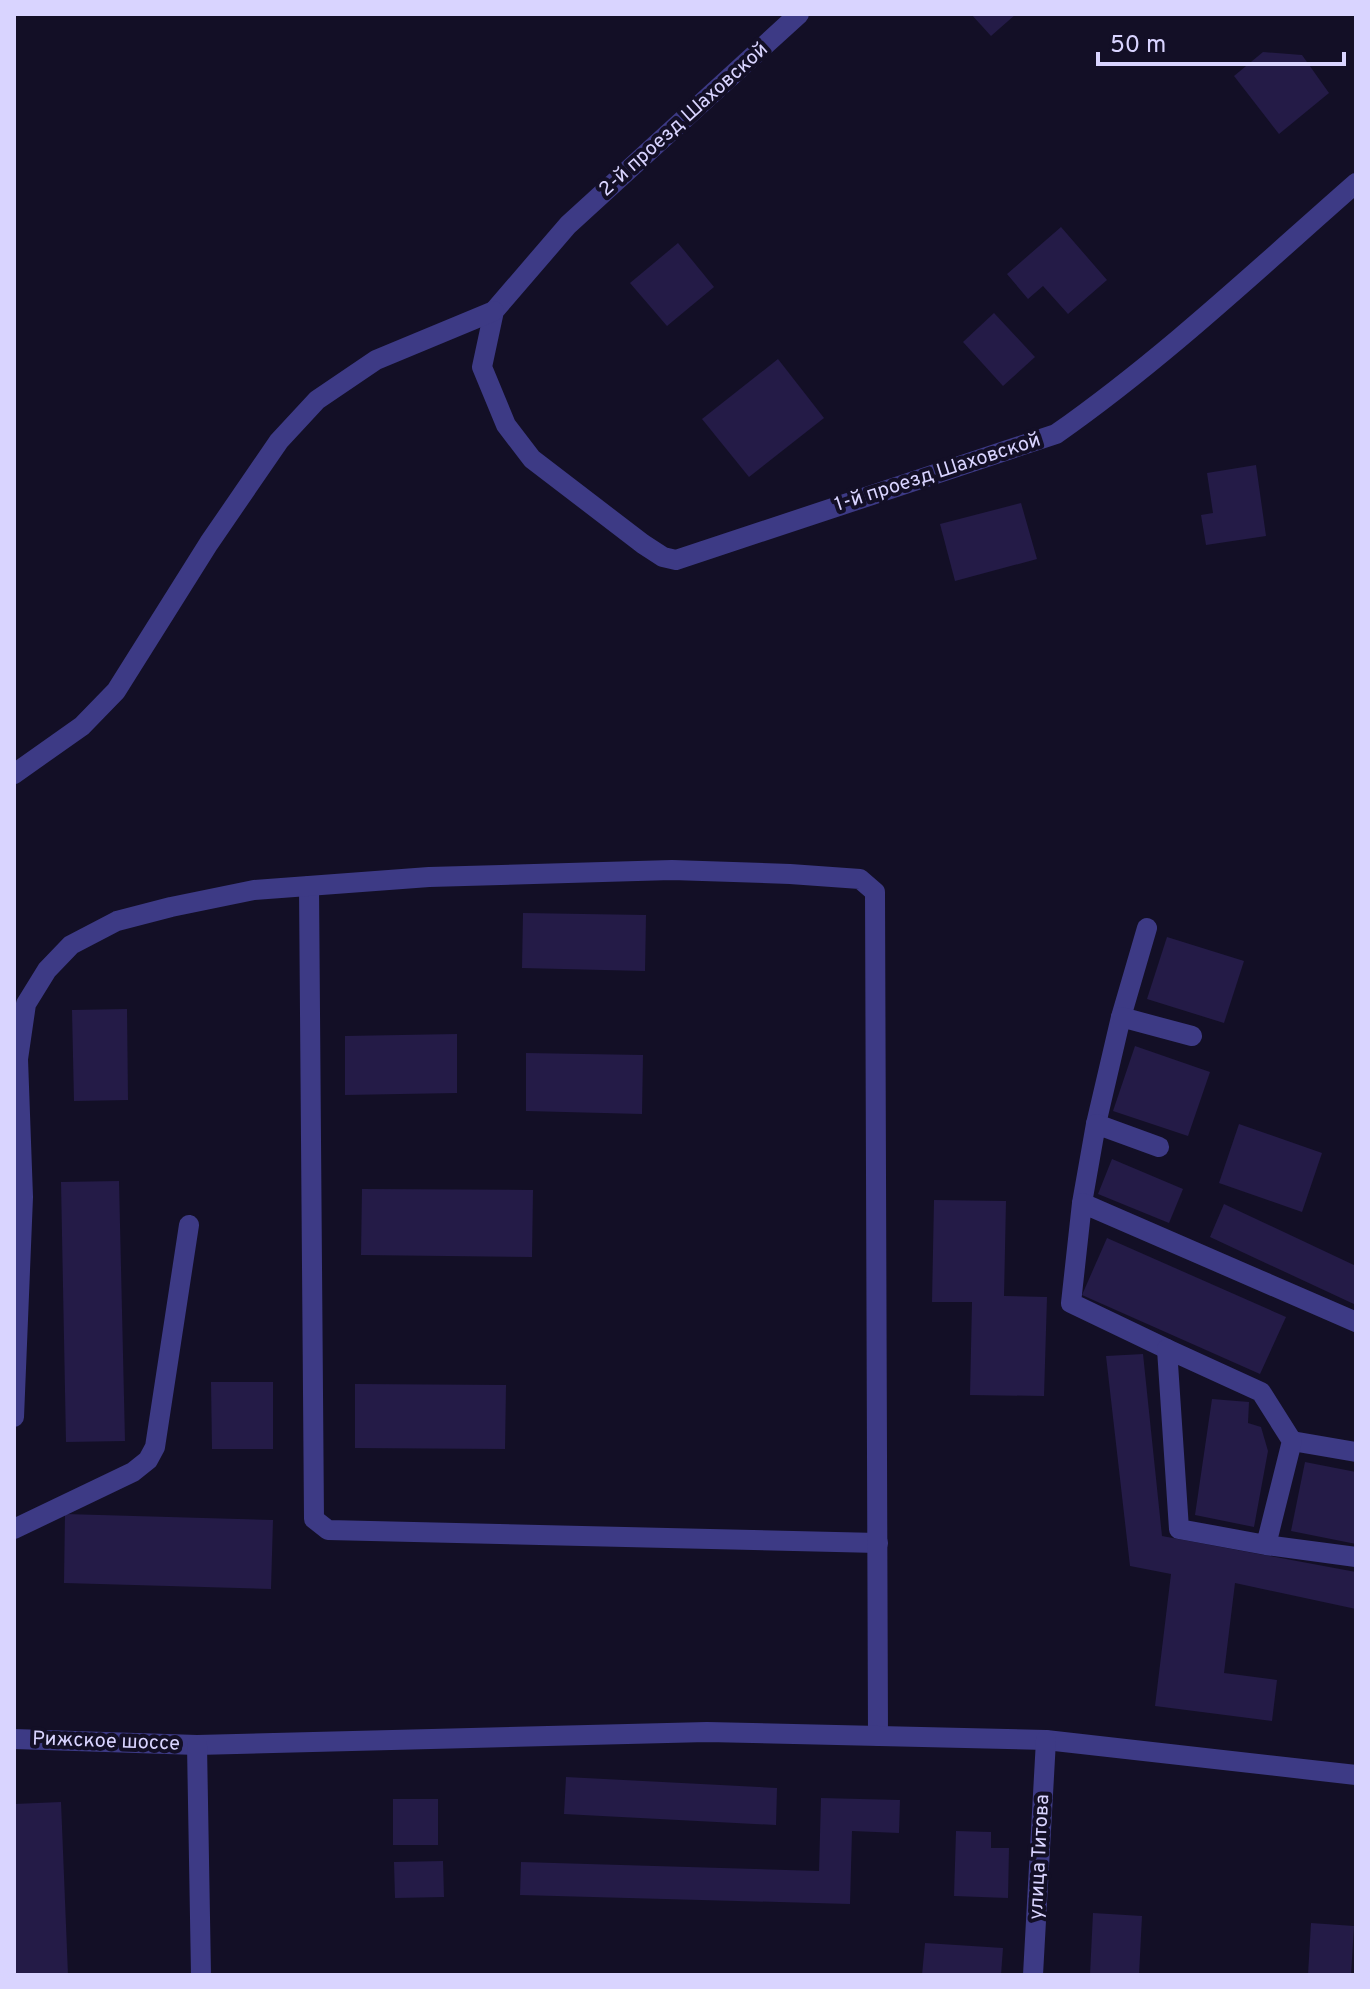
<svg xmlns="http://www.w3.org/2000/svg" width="1370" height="1989" font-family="Overpass,sans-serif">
<rect width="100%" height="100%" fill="#130f26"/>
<g fill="#241b47">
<path d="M971,14H1016L991,36Z"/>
<path d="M1263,52L1302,55L1329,93L1279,134L1234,76Z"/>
<path d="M1061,227L1107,280L1068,314L1043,286L1028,299L1007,274Z"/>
<path d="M678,243L714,287L667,326L630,283Z"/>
<path d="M994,313L1035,357L1003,386L963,342Z"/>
<path d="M778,359L824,418L749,477L702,419Z"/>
<path d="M1256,465L1266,536L1206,545L1201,515L1213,513L1207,473Z"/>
<path d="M1021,503L1037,559L955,581L940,524Z"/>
<path d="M523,913L646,915L645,971L522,968Z"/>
<path d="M1167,937L1244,961L1224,1023L1147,999Z"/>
<path d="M127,1009L128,1100L74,1101L72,1010Z"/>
<path d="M457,1034V1093L345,1095V1036Z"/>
<path d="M1135,1046L1210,1072L1188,1136L1113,1111Z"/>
<path d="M526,1053L643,1055L642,1114L526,1111Z"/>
<path d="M1239,1124L1322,1153L1302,1212L1219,1183Z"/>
<path d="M1112,1159L1183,1189L1169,1223L1098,1194Z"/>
<path d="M119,1181L125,1441L66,1442L61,1182Z"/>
<path d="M362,1189L533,1190L532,1257L361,1255Z"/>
<path d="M934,1200L1006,1201L1004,1296L1047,1297L1044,1396L970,1395L972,1302H932Z"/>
<path d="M1224,1204L1356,1266V1305L1210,1237Z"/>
<path d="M1107,1238L1286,1317L1260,1374L1082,1295Z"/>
<path d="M1143,1354L1162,1536L1356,1572V1609L1235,1583L1224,1673L1277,1680L1272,1721L1155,1706L1171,1574L1130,1566L1106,1356Z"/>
<path d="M211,1382H273V1449H212Z"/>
<path d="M355,1384L506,1385L505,1449L355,1448Z"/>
<path d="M1212,1399L1249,1402L1248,1423L1261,1427L1268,1451L1254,1527L1195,1515Z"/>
<path d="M1305,1462L1356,1472V1544L1291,1531Z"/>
<path d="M65,1514L273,1520L271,1589L64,1583Z"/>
<path d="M566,1777L777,1788L776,1825L564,1814Z"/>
<path d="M821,1798L900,1800L899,1833L852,1831L850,1904L520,1895L521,1862L819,1871Z"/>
<rect x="393" y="1799" width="45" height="46"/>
<path d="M61,1802L68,1975H14V1804Z"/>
<path d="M956,1831L991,1832V1848H1009L1008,1898L954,1896Z"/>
<path d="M443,1861L444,1897L395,1898L394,1862Z"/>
<path d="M1093,1913L1142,1916L1139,1975H1090Z"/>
<path d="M1311,1923L1354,1926L1351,1975H1308Z"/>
<path d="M925,1943L1003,1948L1001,1975H922Z"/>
</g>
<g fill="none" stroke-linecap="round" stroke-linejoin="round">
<g stroke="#3d3a85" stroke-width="20">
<path d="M799,14L568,225L494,311L482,367L506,425L532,459L643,544L663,557L676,560L1056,434C1163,359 1258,269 1356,183"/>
<path d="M14,774L82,726L116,691L209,543L279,441L317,400L376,360L494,311"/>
<path d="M309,886L314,1519L328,1530L878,1543"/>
<path d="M1121,1017L1147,928"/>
<path d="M1096,1124L1121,1017L1192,1036"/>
<path d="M1082,1203L1096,1124L1159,1147"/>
<path d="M1167,1349L1071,1303L1082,1203L1356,1322"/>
<path d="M14,1417L23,1197L18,1059L26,1004L47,970L71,945L117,921L171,907L254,890L429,877L672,870L790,874L860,879L875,892L878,1736"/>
<path d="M1292,1441L1356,1452"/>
<path d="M14,1529L133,1472L148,1460L155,1447L189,1225"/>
<path d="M1266,1545L1292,1441L1261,1392L1167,1349L1179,1529L1266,1545L1356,1557"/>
<path d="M14,1739L197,1745L707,1732L1046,1740L1356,1775"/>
<path d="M197,1745L201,1975"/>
<path d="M1033,1975L1046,1740"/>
</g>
</g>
<g text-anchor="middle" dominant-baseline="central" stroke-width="8" stroke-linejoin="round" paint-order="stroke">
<g font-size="20" fill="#d9d4ff" stroke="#130f26">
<text transform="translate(684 120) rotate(-42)">2-й проезд Шаховской</text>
<text transform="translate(938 473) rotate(-18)">1-й проезд Шаховской</text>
<text transform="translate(106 1742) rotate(2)">Рижское шоссе</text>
<text transform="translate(1040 1857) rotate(-87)">улица Титова</text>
</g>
</g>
<rect width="1370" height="1989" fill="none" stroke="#d9d4ff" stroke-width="32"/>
<path d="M1098 52v12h246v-12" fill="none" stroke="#d9d4ff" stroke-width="4"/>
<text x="1110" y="52" font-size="24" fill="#d9d4ff" stroke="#130f26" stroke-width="6" paint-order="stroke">50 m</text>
</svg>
